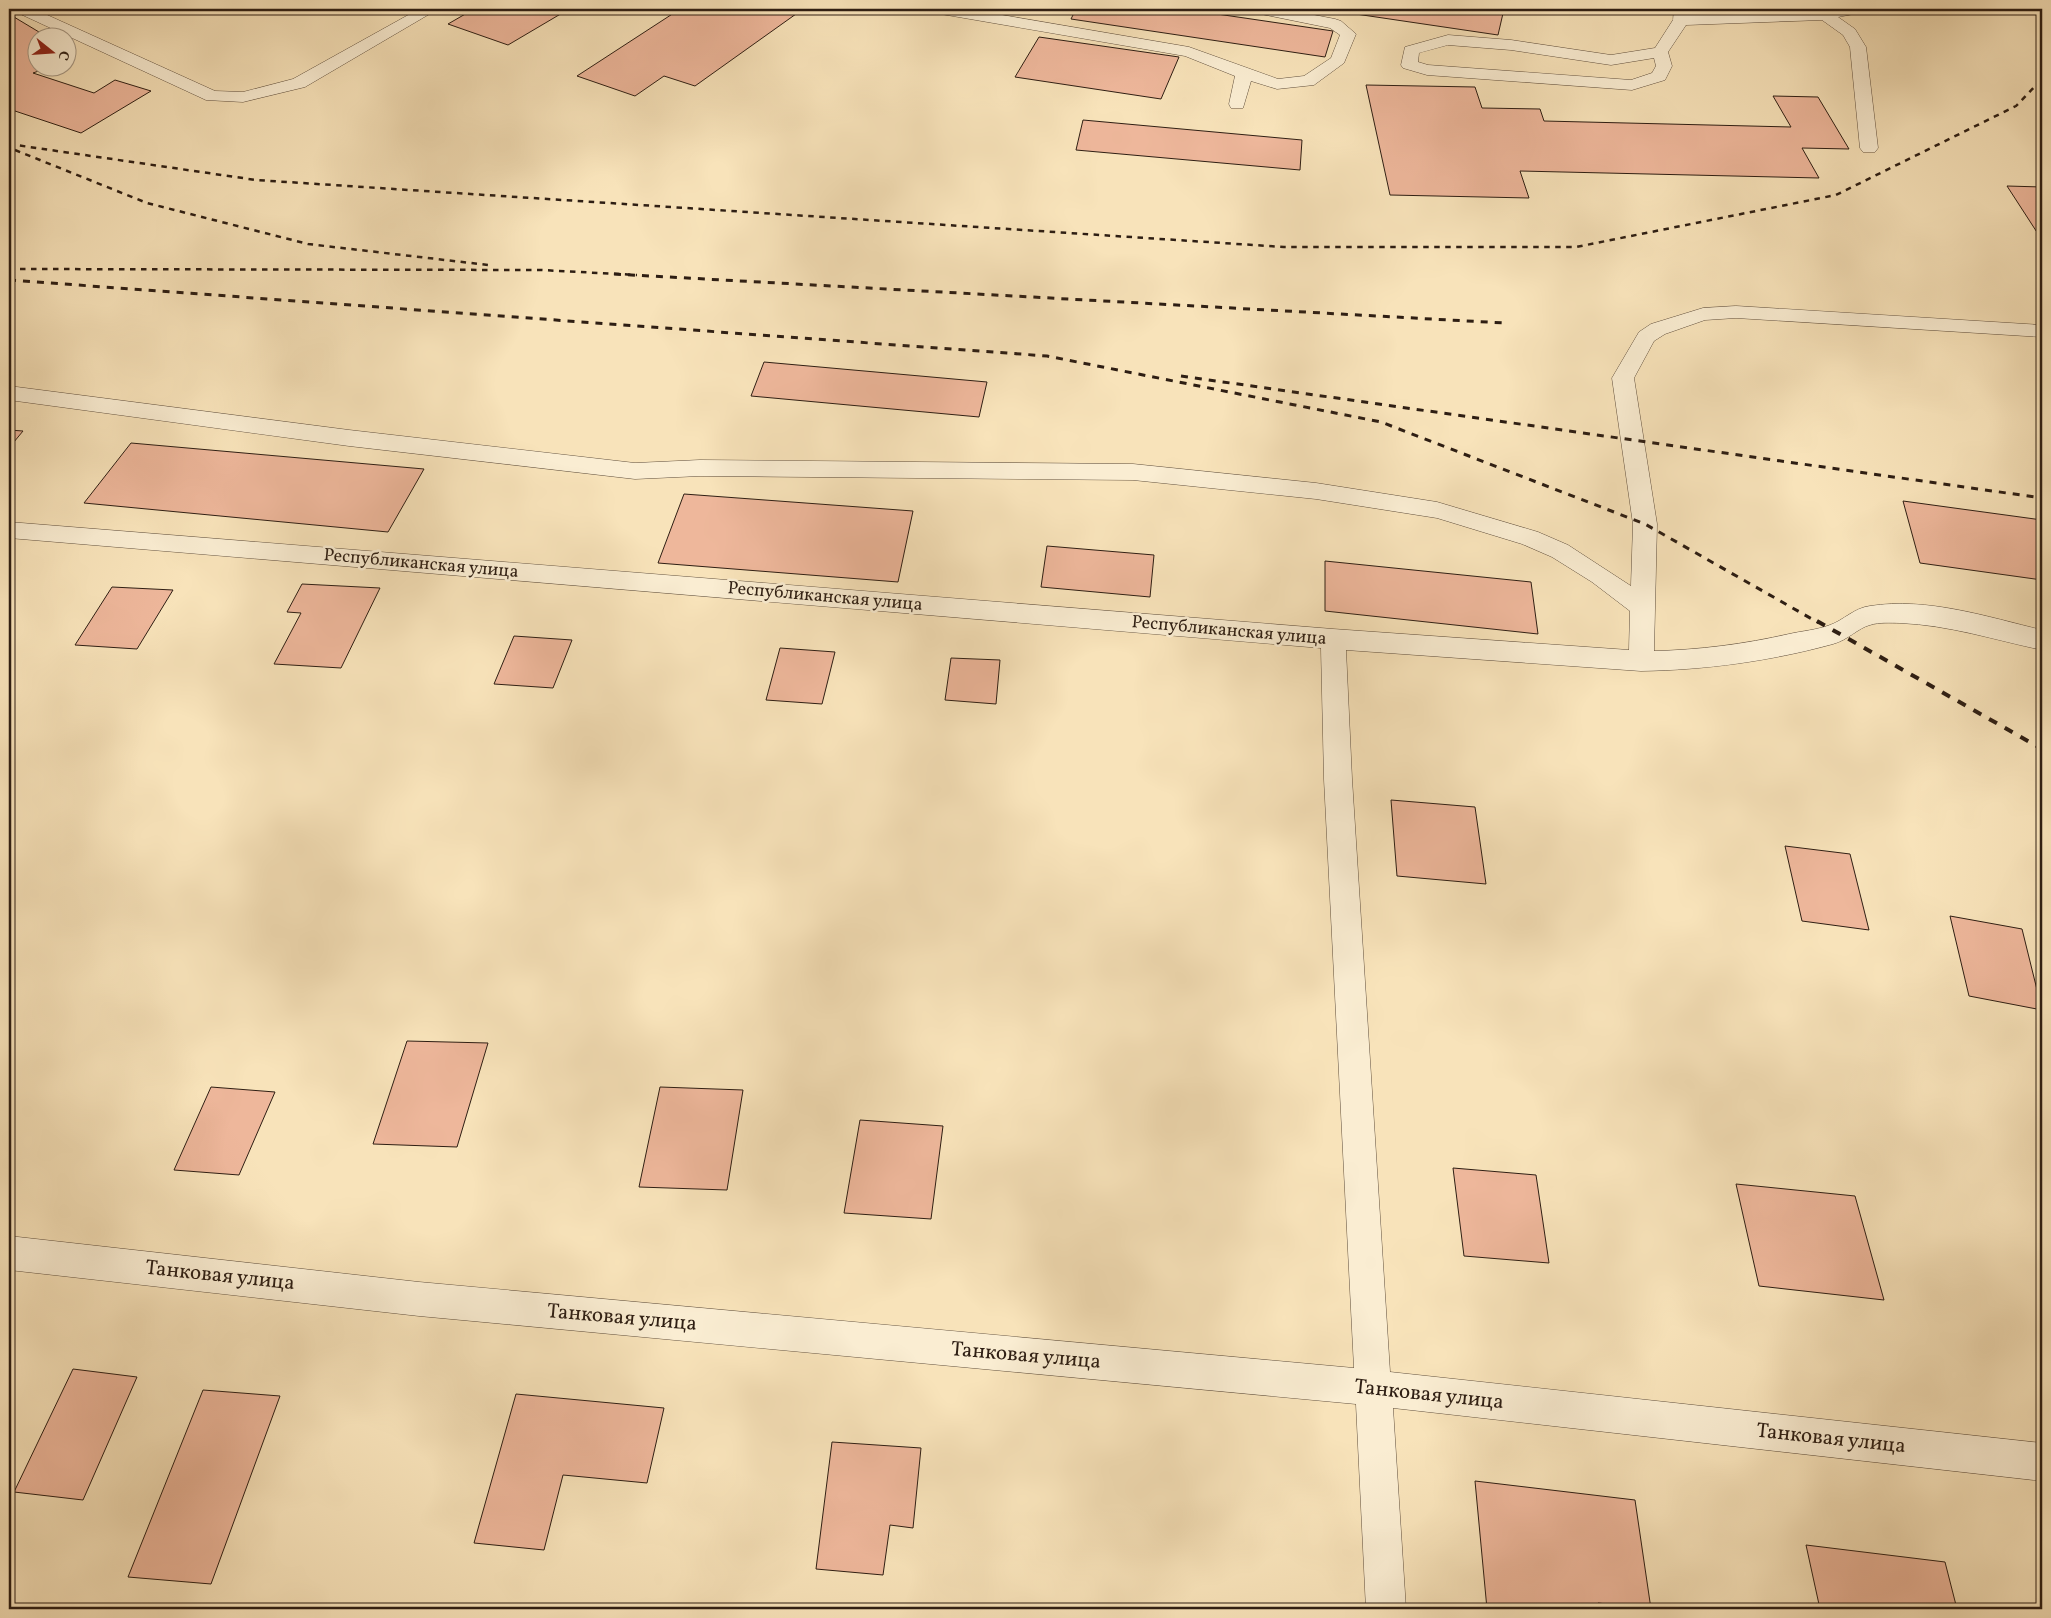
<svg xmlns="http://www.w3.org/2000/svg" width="2051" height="1618" font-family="Vollkorn,serif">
<rect width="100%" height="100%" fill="#f8e3ba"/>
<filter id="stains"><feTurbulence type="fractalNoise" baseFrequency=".004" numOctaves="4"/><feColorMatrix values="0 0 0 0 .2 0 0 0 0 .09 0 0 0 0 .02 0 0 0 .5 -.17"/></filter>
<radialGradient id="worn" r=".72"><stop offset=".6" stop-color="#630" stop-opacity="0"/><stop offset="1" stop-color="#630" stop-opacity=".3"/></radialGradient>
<g fill="#eeb79b" stroke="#2e1e13">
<path d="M358,9H382L373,14Z"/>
<path d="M474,9H569L508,45L448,24Z"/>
<path d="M680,9H803L695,86L664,76L635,96L577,76Z"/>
<path d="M1076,9H1183L1333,31L1325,57L1071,19Z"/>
<path d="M1322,9H1504L1498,35Z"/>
<path d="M9,14L49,38H38V68H47L33,73L94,93L115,80L151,91L81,133L9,109Z"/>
<path d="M1039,37L1179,57L1161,99L1015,77Z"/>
<path d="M1366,85L1475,87L1482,108L1540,109L1544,121L1791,127L1773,96L1818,97L1849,149L1802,148L1819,178L1520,171L1529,198L1390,195Z"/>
<path d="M1083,120L1302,140L1300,170L1076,150Z"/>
<path d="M2007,186L2042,187V240Z"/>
<path d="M764,362L987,382L979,417L751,396Z"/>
<path d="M9,430L23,431L9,448Z"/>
<path d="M131,443L424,469L388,532L84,503Z"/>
<path d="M684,494L913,511L898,582L658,563Z"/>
<path d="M1903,501L2042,520V580L1920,563Z"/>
<path d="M1047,546L1154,555L1150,597L1041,587Z"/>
<path d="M1325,561L1531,582L1538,634L1325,611Z"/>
<path d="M302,584L380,588L341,668L274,664L301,613L287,612Z"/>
<path d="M112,587L173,590L137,649L75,645Z"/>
<path d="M514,636L572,640L553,688L494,684Z"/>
<path d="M780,648L835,652L822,704L766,700Z"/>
<path d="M951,658L1000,660L996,704L945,700Z"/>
<path d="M1391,800L1475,807L1486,884L1397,876Z"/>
<path d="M1785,846L1850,854L1869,930L1802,921Z"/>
<path d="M1950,916L2022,929L2042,1010L1969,996Z"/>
<path d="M407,1041L488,1043L457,1147L373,1144Z"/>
<path d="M211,1087L275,1092L239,1175L174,1170Z"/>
<path d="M660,1087L743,1090L727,1190L639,1187Z"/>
<path d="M860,1120L943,1126L931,1219L844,1213Z"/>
<path d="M1453,1168L1536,1175L1549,1263L1464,1256Z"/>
<path d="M1736,1184L1855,1196L1884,1300L1759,1286Z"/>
<path d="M73,1369L137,1377L83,1500L14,1492Z"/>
<path d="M203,1390L280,1396L211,1584L128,1577Z"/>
<path d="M516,1394L664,1408L647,1483L563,1475L544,1550L474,1543Z"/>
<path d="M832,1442L921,1448L913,1528L890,1525L883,1575L816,1569Z"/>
<path d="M1475,1481L1635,1500L1651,1609L1598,1603L1599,1609H1487Z"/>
<path d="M1806,1545L1945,1562L1957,1609H1820Z"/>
</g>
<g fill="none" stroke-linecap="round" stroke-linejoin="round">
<defs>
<g id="minor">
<path d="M14,9H34L215,91L243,92L293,79L419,9H438L305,87L243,102L206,100L16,12Z"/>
<path d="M933,9H967L1189,47L1278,79L1304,76L1331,58L1340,35L1330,28L1261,14L1255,12L1253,9H1283L1335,19L1341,21L1356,34L1344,63L1314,85L1277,89L1251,81L1243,108H1231L1229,104L1235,76L1185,56L941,14Z"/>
<path d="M1674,9H1690L1689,15L1866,9L1864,12L1838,17L1855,29L1866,47L1878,148L1875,152H1863L1860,148L1850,47L1843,35L1822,20L1686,25L1668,52L1672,66L1665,80L1632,90L1427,75L1403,68L1401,65L1405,47L1448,35L1511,40L1611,55L1655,48L1673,20ZM1448,45L1511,50L1611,65L1654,58L1656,66L1652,73L1631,80L1428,65L1418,62L1419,53Z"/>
<path d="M1736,306L2042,325V337L1736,318L1705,320L1665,334L1654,341L1634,378L1657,524L1654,651C1699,650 1745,644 1789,634C1802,631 1817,630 1830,625C1844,620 1854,608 1870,606C1927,597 1988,617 2042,630V650C1995,640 1949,625 1900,623C1891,623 1879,622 1870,625C1858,628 1848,640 1833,644C1771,661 1705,670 1641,671L1346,650L1352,779L1390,1372L2042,1443V1481L1393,1408L1406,1609H1366L1356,1404L419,1316L9,1270V1236L419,1282L1354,1368L1324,779L1321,648L9,538V522L1333,629L1629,650L1630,611L1592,582L1552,557L1522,544L1437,518L1316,499L1133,480L700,476L635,479L349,446L9,400V386L349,430L635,463L700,460L1133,464L1316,483L1437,502L1538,532L1568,545L1631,586L1633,524L1612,378L1639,332L1651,324L1703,308Z"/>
</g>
</defs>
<use href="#minor" stroke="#604f3d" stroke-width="1"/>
<use href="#minor" fill="#faedd2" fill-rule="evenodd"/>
<g stroke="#2e1e13" stroke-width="2.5" stroke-dasharray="5.5 5.5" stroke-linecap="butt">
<path d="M9,144L256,180L1284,247H1576L1836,195L2016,106L2042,79"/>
<path d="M15,150L147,203L308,244L488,265"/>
<path d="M9,269L541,270L637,275"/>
</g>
<g stroke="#2e1e13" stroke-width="3" stroke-dasharray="7 7" stroke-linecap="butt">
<path d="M614,274L1504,323"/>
<path d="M9,280L1047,356L1381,422L1645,524L1819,623"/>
<path d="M1181,376L2042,498"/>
</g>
<path stroke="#2e1e13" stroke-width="4" stroke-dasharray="9 9" stroke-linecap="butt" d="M1817,621L2042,749"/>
</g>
<g text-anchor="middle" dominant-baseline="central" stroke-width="5" stroke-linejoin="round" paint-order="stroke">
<g font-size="18" fill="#2e1e13" stroke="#faedd2">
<text transform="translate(421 564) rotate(5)">Республиканская улица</text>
<text transform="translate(825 597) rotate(5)">Республиканская улица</text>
<text transform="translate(1229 631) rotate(5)">Республиканская улица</text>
</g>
<g font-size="21" fill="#2e1e13" stroke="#faedd2">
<text transform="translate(220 1276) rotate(6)">Танковая улица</text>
<text transform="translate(622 1318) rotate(5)">Танковая улица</text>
<text transform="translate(1026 1356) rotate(5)">Танковая улица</text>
<text transform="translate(1429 1395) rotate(6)">Танковая улица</text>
<text transform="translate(1831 1439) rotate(6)">Танковая улица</text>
</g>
</g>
<rect width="2051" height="1618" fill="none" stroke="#f8e3ba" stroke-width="30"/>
<rect x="10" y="10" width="2031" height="1598" fill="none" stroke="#2e1e13" stroke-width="2.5"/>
<rect x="15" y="15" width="2021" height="1588" fill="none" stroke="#2e1e13"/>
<g transform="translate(52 52) rotate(107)"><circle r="24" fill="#faedd2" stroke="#a89a86"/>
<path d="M0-4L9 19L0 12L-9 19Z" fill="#8f2418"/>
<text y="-8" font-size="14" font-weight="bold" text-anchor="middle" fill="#2e1e13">С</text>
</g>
<rect width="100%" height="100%" filter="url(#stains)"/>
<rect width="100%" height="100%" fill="url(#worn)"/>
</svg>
